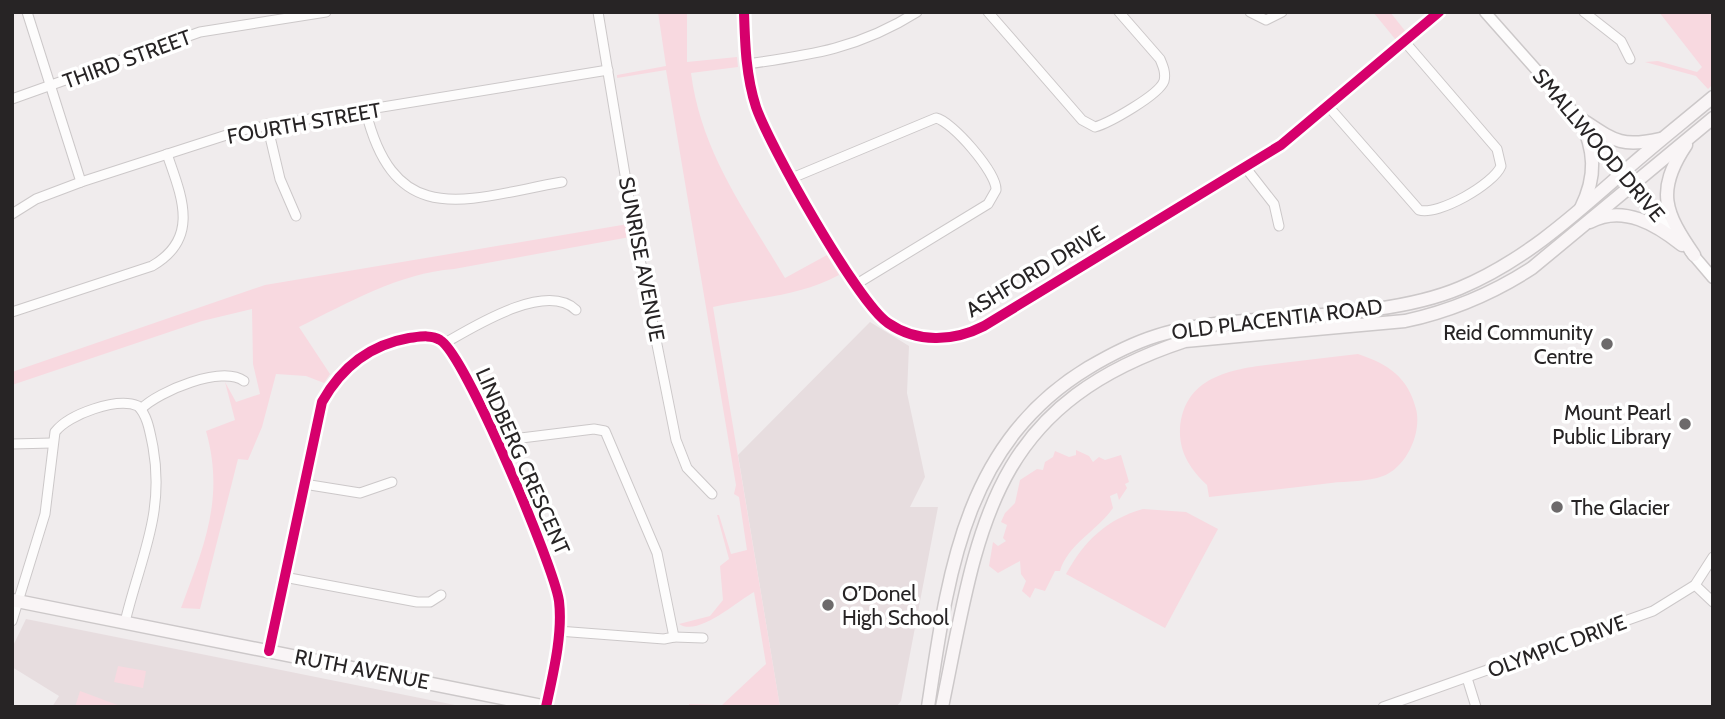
<svg xmlns="http://www.w3.org/2000/svg" width="1725" height="719" font-family="Cabin,sans-serif">
<rect width="100%" height="100%" fill="#f0eced"/>
<g fill="#e7dddf">
<path d="M870,322L909,346L907,393L925,477L910,507H938L901,701L896,707H780L738,455Z"/>
<path d="M26,619L281,670L465,707H52L59,696L12,667V648Z"/>
</g>
<g fill="#f8d9e0">
<path d="M658,12H687V62L737,57L738,67L691,73C701,152 746,212 785,278L827,255L839,275C798,297 757,297 713,307L780,707H689V704L722,705L766,664L754,592C736,602 698,637 679,624L710,616L723,600L720,566L729,559L717,515H719L731,554L747,550L739,497L734,494L736,485L666,70L617,78V75L666,66Z"/>
<path d="M1373,12H1390L1406,32L1396,40Z"/>
<path d="M1659,12H1713V84L1708,89L1696,76L1645,62L1658,61L1697,72L1702,67Z"/>
<path d="M628,224L630,237L454,269C399,273 348,303 299,327L330,374L324,383L306,376L276,374L262,427L248,460L238,459L200,609L181,608C204,546 225,498 206,431L235,420L225,382L236,402L260,394L253,364L252,309L202,321L12,385V372L265,285Z"/>
<path d="M1358,354C1388,364 1408,377 1416,409C1422,432 1407,467 1383,476C1368,482 1347,481 1331,483C1290,488 1249,493 1209,497L1207,485C1191,470 1179,453 1180,429C1184,373 1238,368 1282,363C1307,360 1332,357 1358,354Z"/>
<path d="M1076,450L1089,456L1093,462L1099,457L1105,460L1121,455L1129,482L1125,484L1127,488L1119,500L1117,493L1110,496L1113,508C1097,531 1068,544 1060,571H1055L1045,591L1035,588L1030,598L1022,591L1026,581L1021,574L1020,561L998,573L989,566L993,542L998,546L1006,541L1003,538L1007,525L1001,522L1005,513L1015,503L1020,480L1037,469L1043,470L1045,462L1053,457L1055,451L1069,457L1076,455Z"/>
<path d="M1143,509L1186,512L1218,529L1165,628L1066,574C1084,541 1107,519 1143,509Z"/>
<path d="M118,666L146,671L143,688L114,682Z"/>
<path d="M80,691L123,707H75Z"/>
</g>
<g fill="none" stroke-linecap="round" stroke-linejoin="round">
<defs>
<g id="minor">
<path d="M27,12L81,182"/>
<path d="M598,12L634,229L676,440L687,468L712,494"/>
<path d="M744,12C745,45 746,76 756,107C769,145 858,303 888,323C917,343 953,342 984,326L1281,145L1439,12"/>
<path d="M988,12L1082,120L1095,127C1109,123 1159,95 1164,81C1166,73 1163,66 1160,59L1119,12"/>
<path d="M1250,12L1266,20L1282,12"/>
<path d="M1584,12L1621,41L1630,59"/>
<path d="M747,64C812,55 860,48 917,12"/>
<path d="M12,99L200,32L326,12"/>
<path d="M1328,106L1419,210C1438,216 1494,184 1501,166L1497,149L1405,42"/>
<path d="M366,112C396,233 470,198 562,182"/>
<path d="M267,124L280,179L296,216"/>
<path d="M1245,167L1274,204L1279,226"/>
<path d="M792,178L936,118C952,121 997,173 996,190L988,204L855,285"/>
<path d="M12,214L36,199L81,182L242,130L608,70"/>
<path d="M12,312L152,266C201,238 181,195 167,154"/>
<path d="M445,343C473,327 546,281 576,310"/>
<path d="M141,409C159,391 222,365 244,381"/>
<path d="M497,441L594,429L605,431L657,553L674,637L664,639L558,631"/>
<path d="M12,444L52,443"/>
<path d="M304,484L360,493L392,482"/>
<path d="M284,577L417,602H430L441,595"/>
<path d="M1695,585L1713,602"/>
<path d="M12,621L45,514L55,432C69,414 117,397 138,406C148,416 150,433 153,447C165,514 140,559 125,622"/>
<path d="M674,637L703,638"/>
<path d="M269,651L322,402C341,368 369,345 409,338C418,337 431,334 440,339C465,354 554,567 559,601C564,634 553,674 546,706"/>
<path d="M1467,678L1476,707"/>
<path d="M1383,707L1653,611L1695,585L1713,557"/>
</g>
<g id="tertiary">
<path d="M1485,12L1580,119"/>
<path d="M1628,186L1674,234"/>
<path d="M1690,251L1713,278"/>
</g>
<g id="secondary">
<path d="M1580,119C1595,150 1597,176 1581,208"/>
<path d="M1581,119C1613,140 1620,148 1660,139"/>
<path d="M1591,135L1623,180"/>
<path d="M1686,145C1655,191 1665,213 1694,255"/>
<path d="M1590,222C1623,204 1657,225 1682,245"/>
<path d="M12,600L547,707"/>
<path d="M928,707C948,575 963,444 1088,368C1140,337 1172,328 1232,322C1302,315 1396,315 1460,288C1522,262 1570,219 1620,175C1650,148 1682,123 1713,97"/>
<path d="M942,707C979,527 988,406 1185,341L1405,321C1451,311 1492,294 1532,268L1713,118"/>
</g>
</defs>
<use href="#minor" stroke="#ccc8c9" stroke-width="11"/>
<use href="#tertiary" stroke="#ccc8c9" stroke-width="13"/>
<use href="#secondary" stroke="#ccc8c9" stroke-width="15"/>
<use href="#minor" stroke="#fdfcfc" stroke-width="9"/>
<use href="#tertiary" stroke="#fdfcfc" stroke-width="10"/>
<use href="#secondary" stroke="#f9f5f6" stroke-width="12"/>
<defs>
<g id="cycleway">
<path d="M744,12C745,45 746,76 756,107C769,145 858,303 888,323C917,343 953,342 984,326L1281,145L1439,12"/>
<path d="M269,651L322,402C341,368 369,345 409,338C418,337 431,334 440,340C465,354 554,567 559,601C563,634 553,674 546,707"/>
</g>
</defs>
<use href="#cycleway" stroke="#fff" stroke-width="15"/>
<use href="#cycleway" stroke="#d6006c" stroke-width="10"/>
</g>
<g fill="#6d6a6b" stroke="#fff" stroke-width="2.5">
<circle cx="1607" cy="344" r="7"/>
<circle cx="1685" cy="424" r="7"/>
<circle cx="1557" cy="507" r="7"/>
<circle cx="828" cy="605" r="7"/>
</g>
<g text-anchor="middle" dominant-baseline="central" stroke-width="7" stroke-linejoin="round" paint-order="stroke">
<g font-size="21" fill="#272425" stroke="#fff">
<text transform="translate(127 59) rotate(-20)">THIRD STREET</text>
<text transform="translate(304 123) rotate(-10)">FOURTH STREET</text>
<text transform="translate(1599 145) rotate(50)">SMALLWOOD DRIVE</text>
<text transform="translate(642 259) rotate(79)">SUNRISE AVENUE</text>
<text transform="translate(1035 271) rotate(-31)">ASHFORD DRIVE</text>
<text transform="translate(1277 319) rotate(-7)">OLD PLACENTIA ROAD</text>
<text transform="translate(523 461) rotate(66)">LINDBERG CRESCENT</text>
<text transform="translate(1557 646) rotate(-20)">OLYMPIC DRIVE</text>
<text transform="translate(362 669) rotate(11)">RUTH AVENUE</text>
</g>
<g font-size="21" fill="#272425" stroke="#fff" text-anchor="end">
<text x="1593" y="332">Reid Community<tspan x="1593" dy="24">Centre</tspan></text>
<text x="1671" y="412">Mount Pearl<tspan x="1671" dy="24">Public Library</tspan></text>
<text x="1571" y="507" text-anchor="start">The Glacier</text>
<text x="842" y="593" text-anchor="start">O’Donel<tspan x="842" dy="24">High School</tspan></text>
</g>
</g>
<rect width="1725" height="719" fill="none" stroke="#272425" stroke-width="28"/>
</svg>
